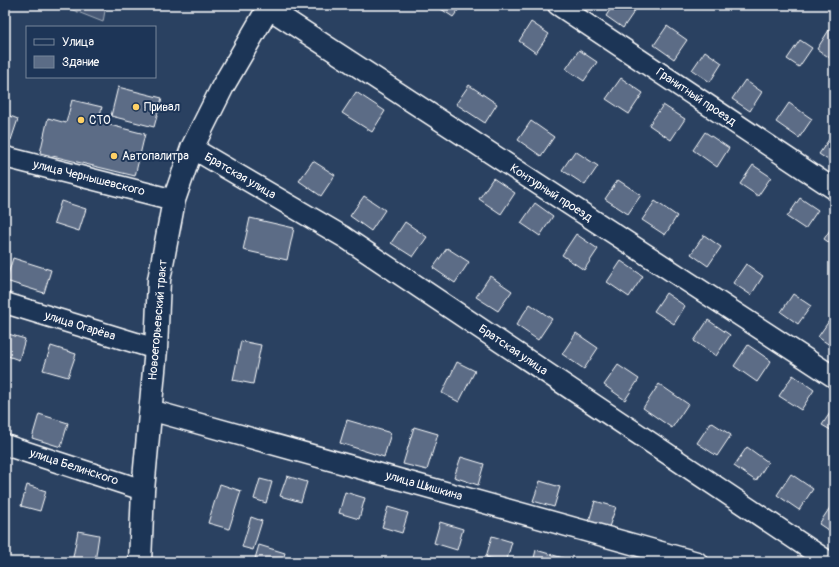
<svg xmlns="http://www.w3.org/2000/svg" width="839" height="567" font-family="Pangolin,sans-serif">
<rect width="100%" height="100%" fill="#2a4161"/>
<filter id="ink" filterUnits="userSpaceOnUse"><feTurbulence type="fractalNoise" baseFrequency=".025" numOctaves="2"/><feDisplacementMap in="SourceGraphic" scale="8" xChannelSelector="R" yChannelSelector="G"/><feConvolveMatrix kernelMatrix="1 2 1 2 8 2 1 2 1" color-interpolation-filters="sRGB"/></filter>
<g filter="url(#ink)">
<path fill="#465975" stroke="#a2acba" d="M60,5H106L103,22Z"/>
<g fill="#5b6c86" stroke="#fff">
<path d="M435,5H462L453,17Z"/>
<path d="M613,5H630L636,9L623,28L606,16Z"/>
<path d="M531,22L549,34L536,53L519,41Z"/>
<path d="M667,26L687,40L674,59L654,45Z"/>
<path d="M829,30L834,33V61L817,49Z"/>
<path d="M800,40L812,48L799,67L787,59Z"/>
<path d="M579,50L597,62L584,81L566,69Z"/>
<path d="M705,51L722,63L710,82L692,70Z"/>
<path d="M621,78L643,93L629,114L606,99Z"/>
<path d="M745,80L762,92L750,111L732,99Z"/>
<path d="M469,85L497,104L485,123L456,104Z"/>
<path d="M118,87L162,98L154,127L111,116Z"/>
<path d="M356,92L385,111L372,132L342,113Z"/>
<path d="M72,100L102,107L98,122L145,134L135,176L40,153L48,118L66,123Z"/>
<path d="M789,103L812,119L799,138L776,122Z"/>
<path d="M663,105L685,119L671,140L649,125Z"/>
<path d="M5,114L18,119L11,140L5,138Z"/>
<path d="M531,121L554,137L541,156L518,140Z"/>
<path d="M705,132L729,148L717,167L693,150Z"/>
<path d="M832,135L834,137V164L819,154Z"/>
<path d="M575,151L598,166L585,185L562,170Z"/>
<path d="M313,161L335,175L321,196L299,181Z"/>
<path d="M753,165L771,177L758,196L740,184Z"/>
<path d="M493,178L515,193L501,214L479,199Z"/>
<path d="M618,180L641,195L628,214L605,199Z"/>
<path d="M364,196L385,210L371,231L350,216Z"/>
<path d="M800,198L818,210L805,229L787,217Z"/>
<path d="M61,201L86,209L79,231L54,223Z"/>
<path d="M655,201L677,216L665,235L642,220Z"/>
<path d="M535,203L553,216L540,236L521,223Z"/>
<path d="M250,218L294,228L287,260L243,250Z"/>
<path d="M405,222L427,237L413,257L391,243Z"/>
<path d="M834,224V246L824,239Z"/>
<path d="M576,234L598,249L584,270L562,255Z"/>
<path d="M704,235L721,247L708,266L691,254Z"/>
<path d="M447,248L469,262L455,283L433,268Z"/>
<path d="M13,258L51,270L44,293L6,281Z"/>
<path d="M621,261L643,276L629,297L607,282Z"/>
<path d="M746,264L763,276L751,295L733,283Z"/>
<path d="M490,276L512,291L498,311L476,297Z"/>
<path d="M666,293L685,306L674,324L654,311Z"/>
<path d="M793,294L811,306L798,324L781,312Z"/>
<path d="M530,304L552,319L538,340L516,325Z"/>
<path d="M831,318L834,320V348L818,337Z"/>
<path d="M708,320L730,335L716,356L694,341Z"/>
<path d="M5,333L25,339L19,360L5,355Z"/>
<path d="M576,333L598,348L584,369L562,354Z"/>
<path d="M241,341L261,345L253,384L233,380Z"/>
<path d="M748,345L771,361L757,382L734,366Z"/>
<path d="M51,346L76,354L68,377L43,370Z"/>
<path d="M457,362L475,371L459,402L442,393Z"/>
<path d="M618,365L639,379L625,400L604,385Z"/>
<path d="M793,375L814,390L801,410L779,396Z"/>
<path d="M659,384L688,404L672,428L643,408Z"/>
<path d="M834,407V432L822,425Z"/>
<path d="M39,414L68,423L61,447L32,438Z"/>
<path d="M347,420L391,433L384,457L340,443Z"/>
<path d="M711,422L731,435L717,456L697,443Z"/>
<path d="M414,427L438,434L427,470L403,464Z"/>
<path d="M747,447L768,462L756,481L734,466Z"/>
<path d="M461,457L484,464L478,485L454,477Z"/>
<path d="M791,474L813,489L799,510L777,495Z"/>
<path d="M287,476L307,482L301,502L280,496Z"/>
<path d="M260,479L272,482L266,503L254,499Z"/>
<path d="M540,481L560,487L554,507L533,501Z"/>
<path d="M220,484L241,491L229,529L208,523Z"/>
<path d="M27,485L46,491L40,511L21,506Z"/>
<path d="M345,492L365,498L359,519L339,513Z"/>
<path d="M595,501L616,507L609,527L589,521Z"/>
<path d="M833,503L834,504V534L819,524Z"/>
<path d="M388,507L408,513L402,533L382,527Z"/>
<path d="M251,517L262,521L253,550L242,547Z"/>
<path d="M440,522L463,529L457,550L434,543Z"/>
<path d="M78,531L99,535L95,562H72Z"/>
<path d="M492,536L512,542L506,562L486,557Z"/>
<path d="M259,545L285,553L282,562H254Z"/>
<path d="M536,550L563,558L562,562H533Z"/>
</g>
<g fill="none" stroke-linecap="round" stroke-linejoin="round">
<defs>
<g id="minor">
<path d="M558,5L834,189"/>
<path d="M268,8L834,377"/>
<path d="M192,148L344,237L829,562"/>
<path d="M5,157L174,200"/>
<path d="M5,303L156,349"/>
<path d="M150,410L697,562"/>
<path d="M5,445L143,490"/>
</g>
<path id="major" d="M140,562L143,490L156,349L159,280L174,200L192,148L223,86L270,5"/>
</defs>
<use href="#minor" stroke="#fff" stroke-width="23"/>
<use href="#major" stroke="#fff" stroke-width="25"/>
<use href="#minor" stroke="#1d3557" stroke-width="20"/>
<use href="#major" stroke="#1d3557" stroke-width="22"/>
</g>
</g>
<g fill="#ffd166" stroke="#1d3557" stroke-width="1.5">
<circle cx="136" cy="107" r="4"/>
<circle cx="81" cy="120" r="4"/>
<circle cx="114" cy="156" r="4"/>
</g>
<g text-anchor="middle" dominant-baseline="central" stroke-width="4" stroke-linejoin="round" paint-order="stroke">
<g font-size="12" fill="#fff" stroke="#1d3557">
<text transform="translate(696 97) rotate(34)">Гранитный проезд</text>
<text transform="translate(240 176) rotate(30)">Братская улица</text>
<text transform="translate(89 178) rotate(14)">улица Чернышевского</text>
<text transform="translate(551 193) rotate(33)">Контурный проезд</text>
<text transform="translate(158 320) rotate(-85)">Новоегорьевский тракт</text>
<text transform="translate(80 326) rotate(17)">улица Огарёва</text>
<text transform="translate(513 350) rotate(34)">Братская улица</text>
<text transform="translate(74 467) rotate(18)">улица Белинского</text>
<text transform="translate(424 486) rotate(16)">улица Шишкина</text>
</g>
<g font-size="12" fill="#fff" stroke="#1d3557" text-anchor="start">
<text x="144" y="107">Привал</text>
<text x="89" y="120">СТО</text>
<text x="122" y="156">Автопалитра</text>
</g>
</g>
<rect width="839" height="567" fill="none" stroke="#1d3557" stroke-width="20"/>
<rect x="10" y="10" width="819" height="547" fill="none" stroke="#fff" stroke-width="1.5" filter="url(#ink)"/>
<rect x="26" y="26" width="130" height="52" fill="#1d3557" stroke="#77869a"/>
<rect x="34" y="39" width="20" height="6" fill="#1d3557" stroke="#77869a"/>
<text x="62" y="46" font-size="12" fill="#ffffff">Улица</text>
<rect x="34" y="56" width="20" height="12" fill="#5b6c86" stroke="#77869a"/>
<text x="62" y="66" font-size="12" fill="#ffffff">Здание</text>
</svg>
